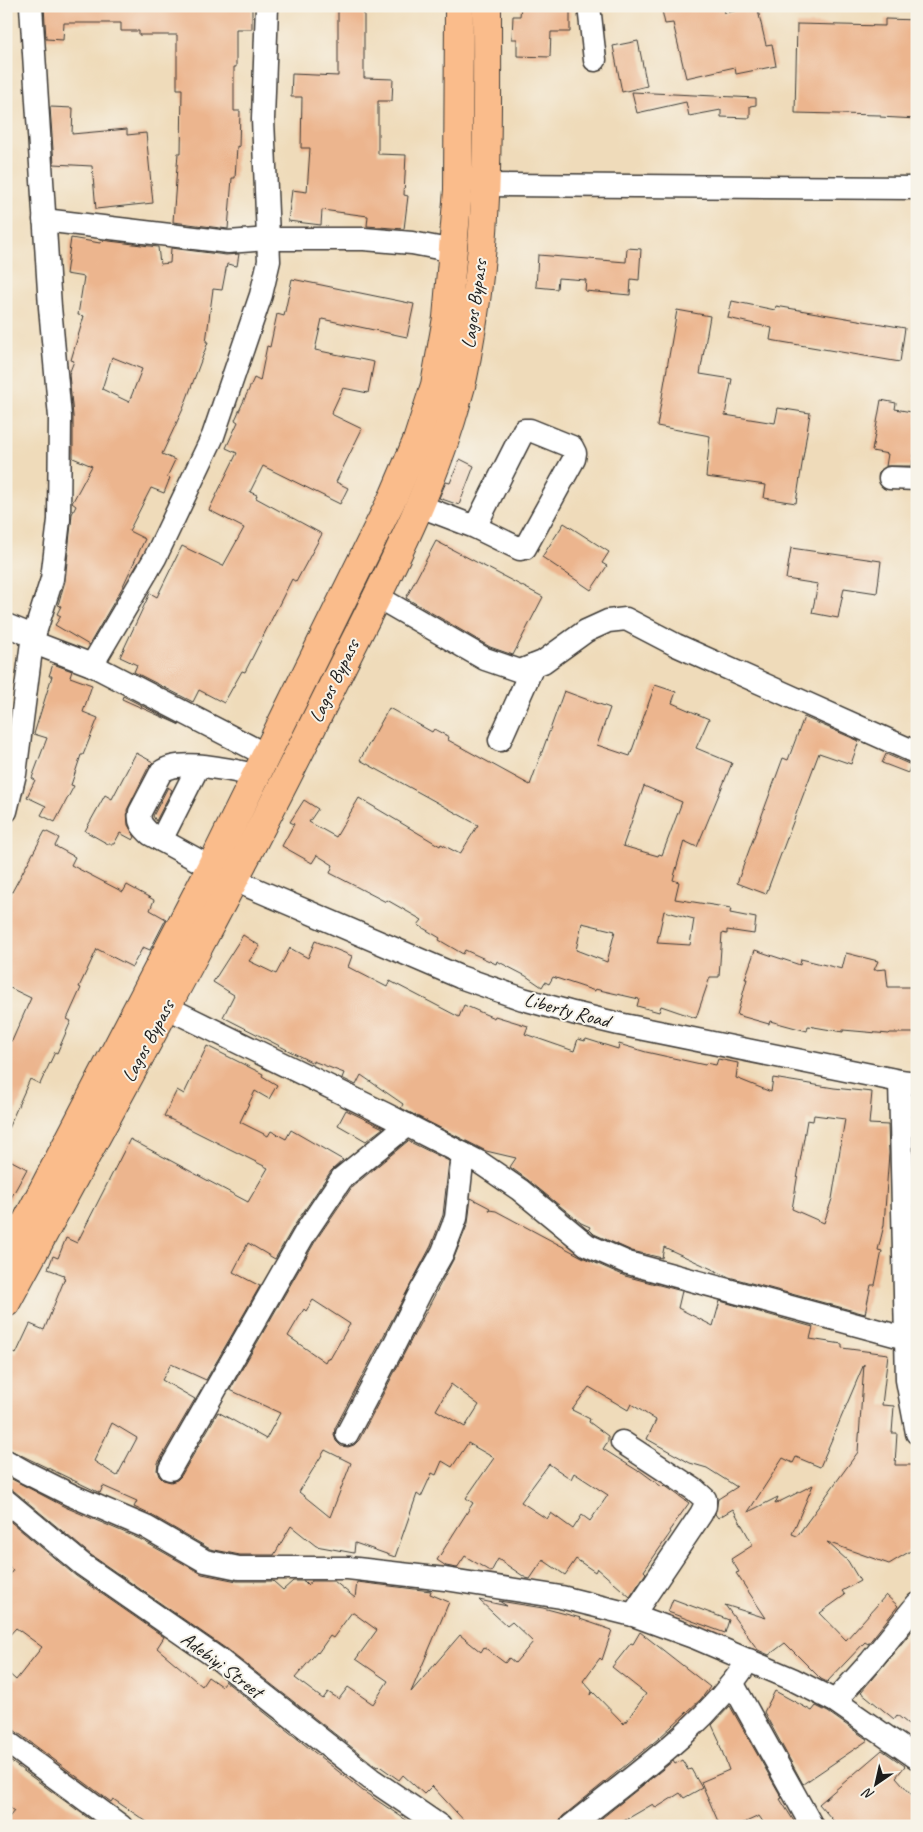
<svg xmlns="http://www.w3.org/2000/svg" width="923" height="1832" font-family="Caveat,sans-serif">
<rect width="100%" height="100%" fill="#f7f3e8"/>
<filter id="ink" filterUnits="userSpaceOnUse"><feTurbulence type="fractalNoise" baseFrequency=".02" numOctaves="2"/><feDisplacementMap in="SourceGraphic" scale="10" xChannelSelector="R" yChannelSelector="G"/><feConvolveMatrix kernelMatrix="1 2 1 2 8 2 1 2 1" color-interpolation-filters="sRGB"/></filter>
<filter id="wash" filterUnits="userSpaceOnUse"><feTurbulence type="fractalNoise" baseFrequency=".0096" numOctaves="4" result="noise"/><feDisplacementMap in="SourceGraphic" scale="20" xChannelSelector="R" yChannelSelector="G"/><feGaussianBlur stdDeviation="1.12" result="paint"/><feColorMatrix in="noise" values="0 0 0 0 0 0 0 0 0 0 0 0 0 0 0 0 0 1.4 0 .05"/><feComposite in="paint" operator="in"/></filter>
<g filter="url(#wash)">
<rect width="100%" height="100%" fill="#efdbba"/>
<g id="blocks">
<g fill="#ecb58e" fill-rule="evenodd">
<path d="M44,6H252V29H236V67H234V111H240L239,147L237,146L235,178H232L228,229L173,222L178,153H181L182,89H177V35H139V31H121V23H64L63,40L46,39Z"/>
<path d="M338,6H364V78L393,79L392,101H378V154L406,155L404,195L408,196L404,229L367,226L368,216L322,210L321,225L288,221L292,190L307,192L310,148H301L302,97H291L292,74L338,76Z"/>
<path d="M521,6H570V32H551L550,57L517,56V39H512L513,16H520Z"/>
<path d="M661,6H723L725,13L757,6L766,45L772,44L776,66L736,74L735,67L686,78L673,23L665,24Z"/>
<path d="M885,19L917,20V119L880,117V115L795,113L797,24L885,26Z"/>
<path d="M638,41L647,86L622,92L613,46Z"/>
<path d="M632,92L756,98V105L750,106V118L721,117V110L689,116L686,102L637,113Z"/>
<path d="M50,107L73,108L72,134L127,129V135L146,133L153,203L96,209L92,166L54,164Z"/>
<path d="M71,238L100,243L101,240L158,247L160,264L170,263L171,248L226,255L239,254L237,266L227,264L222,290L213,289L206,342H208L183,409L162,454L175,460L167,477L170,478L164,493L151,488L129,531L145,539L122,588L89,645L55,625L61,616L57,614L61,606L58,605L65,581L72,514L76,506L72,503L92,466L73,458V416L69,374L74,361L71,360L84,316L78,315L84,277L66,274ZM112,357L142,369L129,402L102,389Z"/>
<path d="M627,248L641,249L639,280L631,279L630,295L585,291L586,280L558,278L557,289L536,287L538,255L626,262Z"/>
<path d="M292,279L414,304L407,337L322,319L315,350L374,362L368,393L343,388L331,414L362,429L336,482L348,488L340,504L263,466L250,492L257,495L256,498L322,534L296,582L292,579L245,672L242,671L224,703L199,690L193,702L134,672L137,665L120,657L150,593L157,597L182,546L223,566L244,528L209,510L237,453L226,448L238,422L235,420L254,378L260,381L267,346L270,347L277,314L284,316Z"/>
<path d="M732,301L775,310L776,306L905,328L900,362L770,340L772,328L728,318Z"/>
<path d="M677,310L710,316L700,374L732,379L725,415L775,423L778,408L810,413L796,503L764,498L766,485L706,477L710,436L657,426Z"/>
<path d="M881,400L896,403L895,409L917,413V440L912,466H886L888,454L872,451Z"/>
<path d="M460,459L474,466L459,505L439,498L446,482L450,483Z"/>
<path d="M564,523L609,552L602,563L607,566L591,590L542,557Z"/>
<path d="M436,541L543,597L513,655L490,647L406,598Z"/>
<path d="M791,548L881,561L877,593L844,588L838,618L812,613L818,584L786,579Z"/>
<path d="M53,664L72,671L70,677L92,685L83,712L98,718L83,755H81L71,785L74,786L55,822L41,815L46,806L27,797L35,780L32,778L47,738L34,734L52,676H49Z"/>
<path d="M655,685L676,692L672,703L709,719L696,748L732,763L697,847L684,841L673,880L679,882L675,899L731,908L730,913L756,918L754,934L727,930V934L722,933L719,977H710L696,1018L661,1006L659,1012L637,1006L639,999L595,989V991L553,977L549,984L545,982L542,987L526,976L497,961L496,964L465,950L463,954L439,940L440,938L418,925L422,920L387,900L386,902L330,873L333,865L317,855L312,863L282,846L294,824L290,822L304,800L318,809L309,822L336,837L359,798L440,846L441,844L460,854L478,825L360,760L389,708L432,732L434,729L449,737L448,740L530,785L564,691L610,708L597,745L630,756ZM644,786L682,802L662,855L659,854L658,856L623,846ZM664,911L694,919L690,945L657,943ZM582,923L615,931L607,962L576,950Z"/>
<path d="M123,696L180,725L122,699Z"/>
<path d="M804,717L859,741L851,764L819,753L766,894L737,883L783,758L788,760Z"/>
<path d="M136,753L153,762L149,766L127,810L128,825L135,837L133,840L120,833L114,844H108L85,831L105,795L112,799Z"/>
<path d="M886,754L911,765L908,773L882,763Z"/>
<path d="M168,787L172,790L156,821L153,816Z"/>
<path d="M45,831L59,838L55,846L75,857L71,865L123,892L127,885L154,900L150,910L166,919L150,950L143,947L132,967L97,949L79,987L81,988L67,1019L71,1021L57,1053L55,1052L40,1084L30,1079L6,1133V1039L12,1041L31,998L6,986V903Z"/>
<path d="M243,935L260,946L249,961L276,974L290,948L308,958L315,941L352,956L348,967L387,987L390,981L459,1017L464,1005L494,1018L495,1016L528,1026L525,1034L574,1051L578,1039L585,1041L586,1039L618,1049L619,1044L646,1052L705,1065L706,1063L716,1065L718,1059L738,1063L736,1078L771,1092L773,1078L834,1088L872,1092L869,1124L888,1125L889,1153L884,1225L878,1250L882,1251L875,1285H871L865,1314L729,1277L664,1247L662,1258L632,1251L594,1234L589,1229L590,1227L581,1223L528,1180L510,1167L516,1158L486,1151L401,1108L403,1104L361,1075L356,1085L342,1078L344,1073L313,1061V1063L223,1017L234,995L213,982ZM814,1115L845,1119L832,1199L824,1223L792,1209L807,1120L813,1121Z"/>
<path d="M755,950L800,965L801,959L842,969L846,953L878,961L874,970L886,969L888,987H917V1033H890L889,1034L843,1030V1032L808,1026L807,1031L770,1021L769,1024L737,1015L747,979H745Z"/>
<path d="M207,1046L263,1074L262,1076L277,1085L269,1099L255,1091L240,1122L268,1136L271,1131L286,1139L291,1130L343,1160L331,1171L294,1226L275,1259L248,1243L233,1272L260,1286L206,1380L171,1364L162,1380L195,1399L158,1463L157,1470L159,1476L163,1480L171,1482L177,1480L181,1476L218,1412L266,1439L280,1413L230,1390L316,1240L352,1187L408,1141L449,1161L443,1215L431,1246L335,1428L334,1435L336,1441L341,1446L348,1447L354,1445L359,1440L454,1258L468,1223L471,1198L490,1208L489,1210L496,1211L582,1257L625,1276L682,1291L678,1308L713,1326L720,1301L813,1327L810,1339L842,1344V1348L888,1354L882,1405L894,1406L892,1433H897L895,1465H916L917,1547L889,1564L827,1542L848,1561L860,1581L842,1591L845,1595L820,1613L846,1640L886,1595L898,1606L868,1644L865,1642L827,1682L821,1679L785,1643L769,1655L758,1650L725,1605L766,1618L736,1573L739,1572L731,1559L753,1545L733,1509L718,1518L715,1514L718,1499L737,1487L707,1468L690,1463L647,1439L656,1420L631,1404L628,1410L589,1387L572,1410L590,1419L589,1422L608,1436V1441L603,1449L638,1471L639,1470L662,1487L664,1485L689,1503L669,1531L671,1532L644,1571L646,1573L630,1597L597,1568L595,1572L576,1559L565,1575L543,1560L530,1579L526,1578L498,1559L491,1572L465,1556L457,1568L446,1566L437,1560L473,1503L466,1498L494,1458L468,1443L452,1467L442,1461L436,1475L432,1473L421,1497L417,1494L395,1557L355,1543L354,1553L316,1546L291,1526L274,1555H240L210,1549L153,1516L134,1507L137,1501L103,1486L100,1493L6,1448V1348L16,1354L30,1324L44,1330L65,1278L63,1277L64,1275L48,1269L53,1256L58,1258L66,1238L77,1243L130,1139L248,1202L268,1168L164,1116L177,1090L184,1094ZM313,1300L350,1324L330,1359L327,1358L325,1362L288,1336L304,1309L306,1311ZM864,1364L858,1452L797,1536L792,1534L813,1485L775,1504L778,1497L748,1512L783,1458L793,1463L796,1457L820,1467ZM451,1384L479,1405L465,1427L436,1410ZM112,1423L137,1438L117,1476L94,1461ZM325,1450L351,1463L330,1517L299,1492ZM549,1464L571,1479L574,1473L608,1495L590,1521L582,1515L573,1529L551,1513L547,1519L521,1502Z"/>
<path d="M346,1110L379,1126L383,1128L366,1141L338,1125Z"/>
<path d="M6,1158L27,1169L6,1207Z"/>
<path d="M6,1476L65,1507L140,1539L202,1574L237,1581H273L283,1590L293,1581H304L308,1585L311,1581H334L355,1598L357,1582L431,1591L430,1594L449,1602L411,1692L460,1635L481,1652L484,1647L505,1663L509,1658L515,1663L533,1642L512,1622L507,1626L479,1600L507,1606L499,1601L543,1608L581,1618L580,1619L612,1630L602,1660L600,1658L583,1681L592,1691L591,1695L593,1692L624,1724L646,1694L612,1667L631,1643L633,1644L640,1632L710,1687L701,1699L658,1739L563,1816L559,1821L558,1826H469L432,1786L424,1794L403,1775L399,1780L378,1765L377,1767L225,1648L91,1555L14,1491L6,1488ZM352,1612L377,1630L356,1659L388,1681L373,1704L348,1687L339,1699L328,1692L323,1699L295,1678L317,1652L318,1653L330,1636L333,1638Z"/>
<path d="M6,1518L76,1576L164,1637L157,1648L202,1686L208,1677L221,1686L225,1681L363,1791L415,1826H153L113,1799L111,1802L14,1730L6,1728V1671L16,1680L42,1647L16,1628L6,1639V1580L13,1570L6,1564Z"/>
<path d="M673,1599L729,1620L725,1633L668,1612Z"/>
<path d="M917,1625V1731L897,1715L894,1719L861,1692Z"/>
<path d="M775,1691L812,1711L816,1706L828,1712L868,1740L803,1784L764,1712Z"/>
<path d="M730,1706L782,1798L780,1799L797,1826H766L759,1816L737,1826H720L701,1782L729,1770L719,1743L720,1742L712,1725Z"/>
<path d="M882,1750L905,1766L896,1777L917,1801V1826H838L819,1804Z"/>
<path d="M6,1758L95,1823L93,1826H6V1821L14,1811L6,1805Z"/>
<path d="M682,1760L688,1770L691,1769L702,1788L684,1798L680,1793L656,1808L653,1804L615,1826H592L673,1761L675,1764Z"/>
</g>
</g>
</g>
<g filter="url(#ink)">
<use href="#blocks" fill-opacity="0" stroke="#3c3934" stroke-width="1"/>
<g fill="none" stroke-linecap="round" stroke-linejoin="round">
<defs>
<g id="minor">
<path d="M589,6L595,60"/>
<path d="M486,185L917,188"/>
<path d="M44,220L228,242L268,239H364L412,243L454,251"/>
<path d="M890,478L917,479"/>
<path d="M420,506L475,527L520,549L525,548L574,459L575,453L572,447L530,430H524L475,527"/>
<path d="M376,596L485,659L520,671L543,662L586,631L608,621L626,619L676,645L917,753"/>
<path d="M6,625L33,636L32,642L92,665L266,755"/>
<path d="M92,665L155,558L213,436L261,295L269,261L263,119L267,6"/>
<path d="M500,740L533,666"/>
<path d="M256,775C232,771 180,757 161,772L140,812C138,823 143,827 150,834L234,880L460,977L523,999L573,1013L619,1024L900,1081L917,1083"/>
<path d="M6,811L15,774L32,642L52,579L59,520L60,417L50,307L31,6"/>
<path d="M161,840L198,767"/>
<path d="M166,1007L385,1114L479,1162L520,1190L587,1245L628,1263L905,1338"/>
<path d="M900,1081L907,1380L917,1433"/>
<path d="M347,1434L394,1345L421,1291L443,1252L456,1218L463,1154"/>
<path d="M622,1442L695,1490L705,1499V1506L701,1514L633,1615"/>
<path d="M6,1461L27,1473L71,1495L146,1527L205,1561L239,1568H348L445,1579L561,1597L633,1615L696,1638L792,1679L835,1701L917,1758"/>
<path d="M170,1469L305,1233L342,1178L407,1125"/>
<path d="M6,1501L83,1565L217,1658L371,1779L440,1826"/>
<path d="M733,1684L812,1826"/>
<path d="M835,1701L871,1661L917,1604"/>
<path d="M6,1741L121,1826"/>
<path d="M571,1826C636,1773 702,1730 749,1660"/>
</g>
<g id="major">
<path d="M6,1261L210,869L394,495L417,441L435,385L447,318L458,190L459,6"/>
<path d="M6,1303C115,1102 226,902 327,697C375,598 431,500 459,393C464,377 466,361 469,344C490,233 487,119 487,6"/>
</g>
</defs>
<use href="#minor" stroke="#3c3934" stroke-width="25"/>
<use href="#major" stroke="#3c3934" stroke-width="30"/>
<use href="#minor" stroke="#fff" stroke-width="22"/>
<use href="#major" stroke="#fabc8b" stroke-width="28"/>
</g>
</g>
<g text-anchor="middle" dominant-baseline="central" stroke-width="4" stroke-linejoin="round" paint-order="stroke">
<g font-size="20" fill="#1c1c1c" stroke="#f7f3e8">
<text transform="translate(474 304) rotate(-82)">Lagos Bypass</text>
<text transform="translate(334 681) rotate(-64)">Lagos Bypass</text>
<text transform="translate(567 1010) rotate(15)">Liberty Road</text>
<text transform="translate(148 1041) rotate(-62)">Lagos Bypass</text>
<text transform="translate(222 1665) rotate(37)">Adebiyi Street</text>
</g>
</g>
<rect width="923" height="1832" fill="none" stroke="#f7f3e8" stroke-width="25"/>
<g transform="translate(876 1784) rotate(214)" stroke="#f7f3e8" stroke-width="4" paint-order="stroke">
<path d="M0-4L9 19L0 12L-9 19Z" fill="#1c1c1c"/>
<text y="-8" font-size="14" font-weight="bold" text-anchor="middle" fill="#1c1c1c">N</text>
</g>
</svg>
